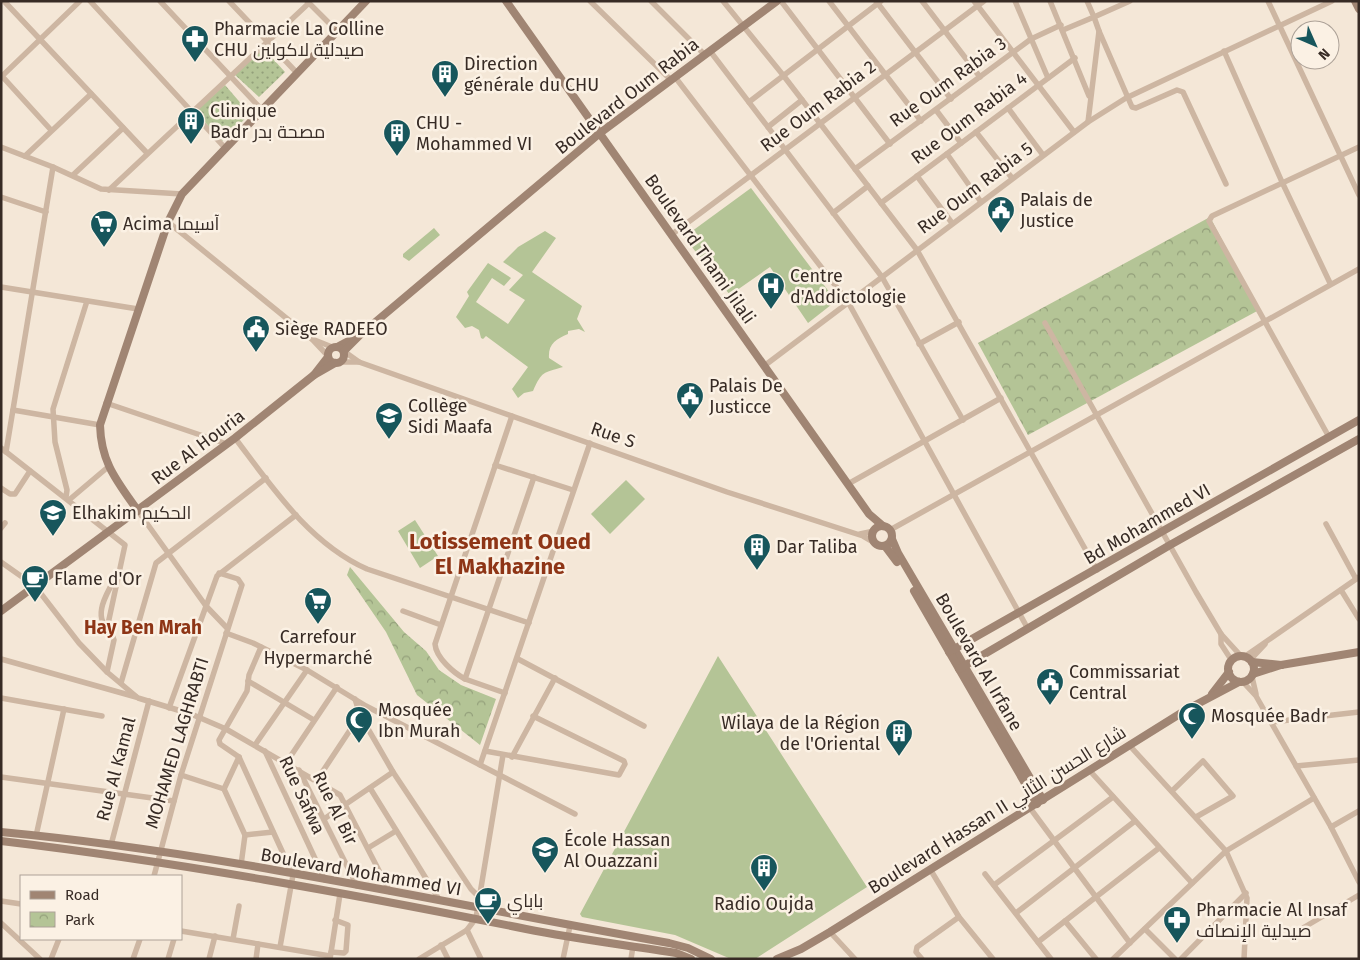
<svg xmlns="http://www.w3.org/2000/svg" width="1360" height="960" font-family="'Fira Sans',Cairo,sans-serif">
<defs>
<pattern id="park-crowns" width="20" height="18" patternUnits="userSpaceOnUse" patternTransform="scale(1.25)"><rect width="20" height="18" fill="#b4c496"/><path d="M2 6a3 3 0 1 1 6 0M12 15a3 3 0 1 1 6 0" fill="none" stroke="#939f7a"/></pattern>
<pattern id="garden-dots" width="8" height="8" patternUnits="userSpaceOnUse" patternTransform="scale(1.25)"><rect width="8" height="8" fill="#b4c496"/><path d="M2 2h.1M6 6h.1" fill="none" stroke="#939f7a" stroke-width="1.8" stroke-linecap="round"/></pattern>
</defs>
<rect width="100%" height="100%" fill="#f4e7d7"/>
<g fill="#b4c496">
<path d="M751,188L836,301L808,323L770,267L730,295L684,237Z"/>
<path d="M434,228L440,235L409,261L403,257V254Z"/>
<path d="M545,231L556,238L532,272L582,306L577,319L585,332L579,329L568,331V334C556,339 548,344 549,358L563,367C543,373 542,371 533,391L524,393L518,398L512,389L528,367L486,336L483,339L481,338L479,330L472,326L465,328L456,317L469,296L467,292L488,263L511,278L504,286L492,278L476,302L508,324L525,300L509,290L523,275L503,262L518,247Z"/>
<path d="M626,480L645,499L610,534L591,514Z"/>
<path d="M415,520L438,556L420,568L398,531Z"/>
<path d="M718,656L867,887L755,959H731L675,935L582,917L580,914Z"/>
</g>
<g fill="url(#park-crowns)">
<path d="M1210,217L1259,310L1028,435L978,343Z"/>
<path d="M350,567L404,632L426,651L439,670L461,685L496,699L480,745L417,695L386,632L347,575Z"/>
</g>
<g fill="url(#garden-dots)">
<path d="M263,48L285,72L259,97L234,74Z"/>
<path d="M225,85L250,114L222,141L195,111Z"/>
</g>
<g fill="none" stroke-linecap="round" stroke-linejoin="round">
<g stroke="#cdb6a2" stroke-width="5.5">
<path d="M4,1L147,153"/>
<path d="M90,1L226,149"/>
<path d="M160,1L262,110"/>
<path d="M229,1L297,73"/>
<path d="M307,1L337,31"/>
<path d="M590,1L671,80"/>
<path d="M651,1L705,55"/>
<path d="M723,1L783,75L917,250L1097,570"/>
<path d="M781,1L890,144"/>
<path d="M829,1L921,121"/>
<path d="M876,1L951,99"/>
<path d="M922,1L980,77"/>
<path d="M974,1L1074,132"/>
<path d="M1015,1L1048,78"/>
<path d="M1050,1L1089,96"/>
<path d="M1268,1L1359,195"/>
<path d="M1063,30L1094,17L1087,1"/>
<path d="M1099,31L1132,107L1136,108L1177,90L1183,92L1226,184"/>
<path d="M710,51L882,277L963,420"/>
<path d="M1224,51L1282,182L1330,283"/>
<path d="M1,75L51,130"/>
<path d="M1,77L80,1"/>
<path d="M675,77L848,302L1028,629"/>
<path d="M749,102L881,1"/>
<path d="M1008,108L1043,155"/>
<path d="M936,110L961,143"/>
<path d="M1088,122L1099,31L1094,17L1130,1"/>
<path d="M768,127L802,100"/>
<path d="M976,132L1012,178"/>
<path d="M1,147L53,167L101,189L182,194"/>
<path d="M947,154L981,202"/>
<path d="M25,156L91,94"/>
<path d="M855,169L1031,39L1061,25"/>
<path d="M73,175L123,128"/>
<path d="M917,176L952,223"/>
<path d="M109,190L309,3"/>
<path d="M1,197L46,212"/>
<path d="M881,203L1075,58"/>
<path d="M833,213L868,186"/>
<path d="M168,222L312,339L328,356"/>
<path d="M671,235L984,1"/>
<path d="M1,287L138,309"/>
<path d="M1045,323L1196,592L1221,634L1241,656"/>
<path d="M312,339L332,347"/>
<path d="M919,344L959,322"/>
<path d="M345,352L359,362L727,492L863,536L875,543"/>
<path d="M340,362H359"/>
<path d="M764,366L1088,122L1126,98L1332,1"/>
<path d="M106,403L227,444"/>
<path d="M13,410L100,425"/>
<path d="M512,416L435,644C436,658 454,673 465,679L534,477"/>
<path d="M1329,437L1209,221L1212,216L1359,147"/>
<path d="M235,438C272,487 309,543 367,569L529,623"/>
<path d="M1,448L125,545L108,624L114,640L107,672L138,698L191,714L226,729L340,795L390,892"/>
<path d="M6,452L53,167"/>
<path d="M495,465L573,490"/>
<path d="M848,484L1001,398"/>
<path d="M1,488L10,494H15L30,471"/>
<path d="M66,497L67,490L55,442L53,409L87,301"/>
<path d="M69,500L108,467"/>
<path d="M138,511L206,606L227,628"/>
<path d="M1326,524L1356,579"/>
<path d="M1,528L5,523"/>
<path d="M890,530L1359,269"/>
<path d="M860,534L874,531"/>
<path d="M1,562L35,586L79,643L107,672"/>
<path d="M1341,590L1359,619"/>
<path d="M403,611L441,625"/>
<path d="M108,628C92,616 108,591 116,577"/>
<path d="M226,633L253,643L307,670L366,706L575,814"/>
<path d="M1221,634V644L1232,661"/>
<path d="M1244,657L1359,577"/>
<path d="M1,659L136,697"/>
<path d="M518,659L644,726"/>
<path d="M1250,660L1265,644"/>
<path d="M1252,677L1256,694"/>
<path d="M465,679L505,693"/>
<path d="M248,681L314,720"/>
<path d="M1243,682L1256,696L1331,827L1359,882"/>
<path d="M121,683L156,563L266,478"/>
<path d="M1,698L102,716"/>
<path d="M355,699L360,715L393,772L471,889L479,897"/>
<path d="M169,708L217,576L296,515"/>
<path d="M1272,722L1359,712"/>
<path d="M255,745L307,670"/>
<path d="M1130,746L1226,851L1247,898L1244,959"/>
<path d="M265,751L325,880"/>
<path d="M485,751L619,775L625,764L624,761L533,716"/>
<path d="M239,757L293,875L280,947"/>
<path d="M239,757L220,744L219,740L247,691L249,675L261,647"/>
<path d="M239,757L224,789L245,835L241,865"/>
<path d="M512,757L555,678"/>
<path d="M286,763L337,687"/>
<path d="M480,765L590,443"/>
<path d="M1296,766L1359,760"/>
<path d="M299,770L357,886"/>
<path d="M1090,771L1192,883"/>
<path d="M181,775L224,789"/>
<path d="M1,777L174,801"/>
<path d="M317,780L360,715"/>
<path d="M370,788L440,901"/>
<path d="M1172,791L1203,761L1233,796L1196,817"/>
<path d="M1030,808L1130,943"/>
<path d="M324,819L393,772"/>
<path d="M1331,827L1359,811"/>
<path d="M245,835L273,832"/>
<path d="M36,836L64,709"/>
<path d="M111,845L149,701"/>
<path d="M368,848L396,831"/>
<path d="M930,869L959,917L993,959"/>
<path d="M985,874L1051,959"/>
<path d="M154,876L181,775L242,585L238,579L219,573"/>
<path d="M994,885L1113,797"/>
<path d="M1,901L21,904"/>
<path d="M1016,913L1135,821"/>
<path d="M1065,921L1096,959"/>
<path d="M1,923L40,959"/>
<path d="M1145,929L1175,959"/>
<path d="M467,930L481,959"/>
<path d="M181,931L330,956"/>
<path d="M830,932L855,959"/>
<path d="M1296,932L1359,895"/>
<path d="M233,939L239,906"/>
<path d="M1038,942L1159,848"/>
<path d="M441,945L448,959"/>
<path d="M331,952L344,953L346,951L348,925L335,920"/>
<path d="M51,959L59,939"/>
<path d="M133,959L140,939"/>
<path d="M168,959L174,939"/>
<path d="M209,959L215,936"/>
<path d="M256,959L258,944"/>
<path d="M330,959L340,894"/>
<path d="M419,959L467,930L476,918L503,755"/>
<path d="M563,959L570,926"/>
<path d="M631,959L633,946"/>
<path d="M922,959L916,952L917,947L959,917"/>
<path d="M1113,959L1226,851L1314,798"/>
<path d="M1181,959L1246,893"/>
</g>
<g stroke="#a08573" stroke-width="8">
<path d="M506,1L869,514L883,526"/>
<path d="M1355,1L1359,9"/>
<path d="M339,346L358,336"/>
<circle cx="336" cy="355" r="8"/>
<path d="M344,351L360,335L600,133L777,1"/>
<path d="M314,375L328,357"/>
<path d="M138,511C117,481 101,463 100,425L168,222L182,194L366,1"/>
<circle cx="882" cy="536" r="10"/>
<path d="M892,539L898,553L1043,800"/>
<path d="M885,546L897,562"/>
<path d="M914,591L1037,804"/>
<path d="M1,611L235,438L314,375L335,363"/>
<path d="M949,652L1359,420"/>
<circle cx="1241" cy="669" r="13"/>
<path d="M1252,662L1281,665"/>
<path d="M959,669L1170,545L1359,439"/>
<path d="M1253,674L1281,665L1359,652"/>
<path d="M1212,694L1229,672"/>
<path d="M1,832C225,853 448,904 669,943L688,948L711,959"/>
<path d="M1,841C178,862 352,894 526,929C576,939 626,945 676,953L691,959"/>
<path d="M777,959L801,949L830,932L1186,710L1239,682"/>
</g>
</g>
<defs>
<symbol id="pharmacy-pin" viewBox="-11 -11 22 30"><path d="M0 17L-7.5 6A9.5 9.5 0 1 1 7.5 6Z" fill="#17565c" stroke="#fbf1e4"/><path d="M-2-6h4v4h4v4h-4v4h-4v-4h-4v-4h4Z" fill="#fff"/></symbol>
<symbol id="building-pin" viewBox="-11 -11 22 30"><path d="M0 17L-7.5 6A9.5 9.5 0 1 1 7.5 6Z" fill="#17565c" stroke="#fbf1e4"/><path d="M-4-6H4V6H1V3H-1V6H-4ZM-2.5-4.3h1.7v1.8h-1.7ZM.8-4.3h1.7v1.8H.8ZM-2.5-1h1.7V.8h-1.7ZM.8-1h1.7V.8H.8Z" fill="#fff"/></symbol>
<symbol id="civic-pin" viewBox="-11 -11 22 30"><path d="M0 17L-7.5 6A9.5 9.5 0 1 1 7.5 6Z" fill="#17565c" stroke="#fbf1e4"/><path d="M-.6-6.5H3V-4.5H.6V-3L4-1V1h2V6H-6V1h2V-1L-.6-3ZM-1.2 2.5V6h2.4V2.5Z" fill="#fff"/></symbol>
<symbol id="supermarket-pin" viewBox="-11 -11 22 30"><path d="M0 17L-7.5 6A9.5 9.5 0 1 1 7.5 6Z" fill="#17565c" stroke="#fbf1e4"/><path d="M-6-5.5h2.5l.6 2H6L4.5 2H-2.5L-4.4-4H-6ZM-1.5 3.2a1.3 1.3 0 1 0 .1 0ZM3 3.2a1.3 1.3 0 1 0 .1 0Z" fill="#fff"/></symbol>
<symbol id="hospital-pin" viewBox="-11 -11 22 30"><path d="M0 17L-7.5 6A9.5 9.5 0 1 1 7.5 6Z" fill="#17565c" stroke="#fbf1e4"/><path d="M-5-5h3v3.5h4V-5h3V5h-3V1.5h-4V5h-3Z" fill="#fff"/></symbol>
<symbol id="school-pin" viewBox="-11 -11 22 30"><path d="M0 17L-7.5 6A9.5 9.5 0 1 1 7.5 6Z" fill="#17565c" stroke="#fbf1e4"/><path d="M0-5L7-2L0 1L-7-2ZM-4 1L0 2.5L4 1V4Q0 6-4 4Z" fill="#fff"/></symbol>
<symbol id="cafe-pin" viewBox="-11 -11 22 30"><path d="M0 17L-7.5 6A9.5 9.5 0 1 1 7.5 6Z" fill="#17565c" stroke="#fbf1e4"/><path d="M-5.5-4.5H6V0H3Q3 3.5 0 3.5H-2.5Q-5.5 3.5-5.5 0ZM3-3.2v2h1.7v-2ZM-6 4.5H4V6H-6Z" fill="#fff"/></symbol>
<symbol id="mosque-pin" viewBox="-11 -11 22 30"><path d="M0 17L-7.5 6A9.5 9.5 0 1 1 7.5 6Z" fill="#17565c" stroke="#fbf1e4"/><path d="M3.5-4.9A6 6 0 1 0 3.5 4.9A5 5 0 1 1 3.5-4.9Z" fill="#fff"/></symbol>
</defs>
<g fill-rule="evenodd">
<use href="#pharmacy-pin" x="179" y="23" width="32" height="43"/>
<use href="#building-pin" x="429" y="58" width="32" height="43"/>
<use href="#building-pin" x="175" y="105" width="32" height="43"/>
<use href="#building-pin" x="381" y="117" width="32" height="43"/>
<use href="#civic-pin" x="985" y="194" width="32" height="43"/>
<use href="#supermarket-pin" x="88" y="208" width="32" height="43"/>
<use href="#hospital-pin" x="755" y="270" width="32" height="43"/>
<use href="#civic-pin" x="240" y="313" width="32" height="43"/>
<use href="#civic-pin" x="674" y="380" width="32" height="43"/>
<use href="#school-pin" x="373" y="400" width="32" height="43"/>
<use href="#school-pin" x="37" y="497" width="32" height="43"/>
<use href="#building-pin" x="741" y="531" width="32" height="43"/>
<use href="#cafe-pin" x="19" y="563" width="32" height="43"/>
<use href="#supermarket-pin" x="302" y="585" width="32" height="43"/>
<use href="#civic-pin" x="1034" y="666" width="32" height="43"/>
<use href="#mosque-pin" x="1176" y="700" width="32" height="43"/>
<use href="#mosque-pin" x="343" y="704" width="32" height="43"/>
<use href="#building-pin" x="883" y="717" width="32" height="43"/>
<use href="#school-pin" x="529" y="834" width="32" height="43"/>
<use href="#building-pin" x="748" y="852" width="32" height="43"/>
<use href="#cafe-pin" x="472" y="885" width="32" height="43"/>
<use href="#pharmacy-pin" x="1161" y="904" width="32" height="43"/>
</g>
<g text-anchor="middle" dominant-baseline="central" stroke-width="5" stroke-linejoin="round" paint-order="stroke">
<g font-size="18" fill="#372b25" stroke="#fbf1e4" text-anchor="start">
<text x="214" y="29">Pharmacie La Colline<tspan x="214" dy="21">CHU صيدلية لاكولين</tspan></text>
<text x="464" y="64">Direction<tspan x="464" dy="21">générale du CHU</tspan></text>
<text x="210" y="111">Clinique<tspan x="210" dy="21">Badr مصحة بدر</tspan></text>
<text x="416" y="123">CHU -<tspan x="416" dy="21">Mohammed VI</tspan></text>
<text x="1020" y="200">Palais de<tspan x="1020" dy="21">Justice</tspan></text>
<text x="123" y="224">Acima آسيما</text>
<text x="790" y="276">Centre<tspan x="790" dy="21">d'Addictologie</tspan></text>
<text x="275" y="329">Siège RADEEO</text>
<text x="709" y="386">Palais De<tspan x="709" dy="21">Justicce</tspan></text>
<text x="408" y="406">Collège<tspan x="408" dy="21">Sidi Maafa</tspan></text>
<text x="72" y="513">Elhakim الحكيم</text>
<text x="776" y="547">Dar Taliba</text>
<text x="54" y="579">Flame d'Or</text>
<text x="318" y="637" text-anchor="middle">Carrefour<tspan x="318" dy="21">Hypermarché</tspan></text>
<text x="1069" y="672">Commissariat<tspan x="1069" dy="21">Central</tspan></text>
<text x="378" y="710">Mosquée<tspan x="378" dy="21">Ibn Murah</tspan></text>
<text x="1211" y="716">Mosquée Badr</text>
<text x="880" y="723" text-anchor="end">Wilaya de la Région<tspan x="880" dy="21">de l'Oriental</tspan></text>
<text x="564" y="840">École Hassan<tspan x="564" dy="21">Al Ouazzani</tspan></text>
<text x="507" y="901">باباي</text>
<text x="764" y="904" text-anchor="middle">Radio Oujda</text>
<text x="1196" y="910">Pharmacie Al Insaf<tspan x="1196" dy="21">صيدلية الإنصاف</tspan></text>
</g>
<g font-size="18" fill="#372b25" stroke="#fbf1e4">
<text transform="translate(948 82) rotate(-36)">Rue Oum Rabia 3</text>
<text transform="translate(627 96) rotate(-38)">Boulevard Oum Rabia</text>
<text transform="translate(818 106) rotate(-37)">Rue Oum Rabia 2</text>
<text transform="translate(969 118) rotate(-37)">Rue Oum Rabia 4</text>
<text transform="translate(975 188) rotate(-37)">Rue Oum Rabia 5</text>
<text transform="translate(700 249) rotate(55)">Boulevard Thami Jilali</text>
<text transform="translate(613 435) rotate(19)">Rue S</text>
<text transform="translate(198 447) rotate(-37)">Rue Al Houria</text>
<text transform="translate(1147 524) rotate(-30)">Bd Mohammed VI</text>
<text transform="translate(979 662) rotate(60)">Boulevard Al Irfane</text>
<text transform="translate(177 743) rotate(-73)">MOHAMED LAGHRABTI</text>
<text transform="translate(116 769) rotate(-75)">Rue Al Kamal</text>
<text transform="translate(302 795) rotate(65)">Rue Safwa</text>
<text transform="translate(335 808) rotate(64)">Rue Al Bir</text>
<text transform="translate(997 810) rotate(-32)">Boulevard Hassan II شارع الحسن الثاني</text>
<text transform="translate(361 872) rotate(10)">Boulevard Mohammed VI</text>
</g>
<g font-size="19" font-weight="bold" fill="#8e3516" stroke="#fbf1e4">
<text x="143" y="627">Hay Ben Mrah</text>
</g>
<g font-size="22" font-weight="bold" fill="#8e3516" stroke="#fbf1e4">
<text x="500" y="541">Lotissement Oued<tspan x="500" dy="25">El Makhazine</tspan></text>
</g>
</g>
<rect width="1360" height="960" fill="none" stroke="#372b25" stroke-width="5"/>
<rect x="20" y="875" width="162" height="65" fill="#fbf1e4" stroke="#ada298"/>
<rect x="30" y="891" width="25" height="8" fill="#a08573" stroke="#ada298"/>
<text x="65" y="900" font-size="15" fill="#372b25">Road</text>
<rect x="30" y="912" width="25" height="15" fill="url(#park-crowns)" stroke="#ada298"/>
<text x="65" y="925" font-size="15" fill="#372b25">Park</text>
<g transform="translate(1315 45) rotate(135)"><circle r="24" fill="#fbf1e4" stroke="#ada298"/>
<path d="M0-4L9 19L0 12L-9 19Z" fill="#17565c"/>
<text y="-8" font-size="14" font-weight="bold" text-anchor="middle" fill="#372b25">N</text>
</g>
</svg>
